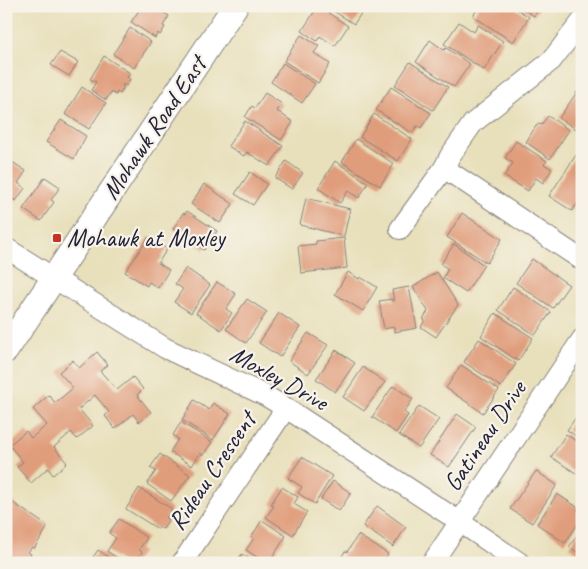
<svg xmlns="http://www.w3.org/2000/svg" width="588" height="569" font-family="Caveat,sans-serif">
<rect width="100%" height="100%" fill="#f7f3e8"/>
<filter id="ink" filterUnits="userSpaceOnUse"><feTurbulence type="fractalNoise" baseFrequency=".02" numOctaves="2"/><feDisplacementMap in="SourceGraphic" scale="10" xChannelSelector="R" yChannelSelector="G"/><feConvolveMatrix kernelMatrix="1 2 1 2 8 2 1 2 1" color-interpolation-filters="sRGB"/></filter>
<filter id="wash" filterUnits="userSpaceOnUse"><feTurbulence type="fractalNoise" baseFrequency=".0096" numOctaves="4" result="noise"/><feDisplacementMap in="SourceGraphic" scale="20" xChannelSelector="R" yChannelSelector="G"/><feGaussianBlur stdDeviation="1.12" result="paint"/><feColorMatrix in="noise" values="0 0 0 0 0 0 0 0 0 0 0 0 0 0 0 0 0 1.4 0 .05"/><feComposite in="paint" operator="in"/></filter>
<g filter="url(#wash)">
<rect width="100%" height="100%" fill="#e8e0bb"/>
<g id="blocks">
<g fill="#e09d7c">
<path d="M142,6H154L169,16L163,26L165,27L160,35L158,33L155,38L131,22Z"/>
<path d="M318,6L348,26L335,46L320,36L317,41L302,31Z"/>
<path d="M326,6H366L354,24Z"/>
<path d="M479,6H508L511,8L512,6L529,17L513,42L473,16Z"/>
<path d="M519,6H541L534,16Z"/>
<path d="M459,22L474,32L478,25L503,41L484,70L444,44Z"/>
<path d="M130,28L151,42L134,68L113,54Z"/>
<path d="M301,35L319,46L314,53L330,64L318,83L284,61Z"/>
<path d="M430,40L444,50L446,48L470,64L454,87L416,62Z"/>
<path d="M60,52L78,62L69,76L51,65Z"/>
<path d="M104,56L130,73L127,77L130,79L126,86L123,84L122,86L124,87L120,94L117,92L116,95L111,92L106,100L91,90L96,82L90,79Z"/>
<path d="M410,62L448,87L433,110L395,85Z"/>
<path d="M283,63L315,84L302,103L271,82Z"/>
<path d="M82,87L106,103L89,129L65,114Z"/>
<path d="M391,87L431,113L421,128L417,126L412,133L376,110Z"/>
<path d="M577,92L582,95V133L559,118Z"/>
<path d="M265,93L282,104L277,111L293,122L281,140L245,117L252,106L255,108Z"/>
<path d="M374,114L412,139L398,161L360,137Z"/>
<path d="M548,116L569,130L550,159L526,142L536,126L539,124L541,125Z"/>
<path d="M61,120L86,136L74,159L46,142Z"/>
<path d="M245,121L283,146L269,166L247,152L244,156L228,146Z"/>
<path d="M356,139L394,164L380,186L342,162Z"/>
<path d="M516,141L547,161L544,164L552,169L543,183L536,178L528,191L504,176L513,163L505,158Z"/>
<path d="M576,155L582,158V197L572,211L549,196Z"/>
<path d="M6,158L26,171L18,183L25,188L16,201L6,195Z"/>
<path d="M286,161L303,173L292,189L275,178Z"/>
<path d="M335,161L368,183L359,198L348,191L340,203L318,188Z"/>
<path d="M250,172L267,184L253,205L235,194Z"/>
<path d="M45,177L60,187L51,200L54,202L41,221L23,209Z"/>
<path d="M204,184L233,204L220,223L191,204Z"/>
<path d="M306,198L350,209L344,236L300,225Z"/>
<path d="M187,211L217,231L204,250L173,229L183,213L185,214Z"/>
<path d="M462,213L502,239L487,263L447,237Z"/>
<path d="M149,237L167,249L158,263L169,270L158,288L149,282L147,286L125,272Z"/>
<path d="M344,238L347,268L301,273L298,246L316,244V241Z"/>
<path d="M454,244L484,265L466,293L443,278L448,269L441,264Z"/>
<path d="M532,259L569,285L553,308L516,283Z"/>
<path d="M186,268L210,285L191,313L174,302L183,289L175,284Z"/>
<path d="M348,272L359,279L360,277L377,287L363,311L335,294Z"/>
<path d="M437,272L458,305L436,337L421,327L425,320L423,319L428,311L413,287Z"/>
<path d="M217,282L236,294L226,309L232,313L221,330L196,313Z"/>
<path d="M409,287L417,328L394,332V327L384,329L379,301L392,299V301H394L392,290Z"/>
<path d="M513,287L551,312L535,335L498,310Z"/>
<path d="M247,299L267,312L246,343L226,329Z"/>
<path d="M279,313L300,327L280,357L259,343Z"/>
<path d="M495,313L533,338L518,361L481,336Z"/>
<path d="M308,333L328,345L308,374L289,361Z"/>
<path d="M479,339L516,364L501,387L464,362Z"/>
<path d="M336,350L355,363L335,392L316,379Z"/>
<path d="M97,352L108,365L100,371L117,390L133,377L143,389L137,395L151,412L139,422L133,414L115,429L105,416L109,412L95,395L79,409L93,426L77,439L71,432L54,447L67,463L53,475L48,468L31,483L17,467L23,462L9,445L26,431L31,438L47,425L33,409L49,395L55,403L73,388L59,372L73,360L79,368Z"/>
<path d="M461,365L499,390L483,413L446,388Z"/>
<path d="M363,367L385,382L364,411L343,397Z"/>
<path d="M393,386L413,399L404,412L408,415L396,433L372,417Z"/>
<path d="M194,400L209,410L213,403L230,414L213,440L182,420Z"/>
<path d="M419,406L439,419L419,448L399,435Z"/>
<path d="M582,409V440L567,430Z"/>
<path d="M457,414L476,427L449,467L430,455Z"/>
<path d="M181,422L212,442L203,455L200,453L192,466L170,452L178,439L173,435Z"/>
<path d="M566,434L582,445V477L551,457Z"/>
<path d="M160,454L190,475L171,501L147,484L156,471L150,468Z"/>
<path d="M302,457L332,476L315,504L298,493L302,487L288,478Z"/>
<path d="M536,471L557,485L532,523L510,509Z"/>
<path d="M333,481L351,493L339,511L321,499Z"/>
<path d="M282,487L298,497L294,504L307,512L293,535L266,517L274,506L271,504Z"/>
<path d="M139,488L172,509L166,518L169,519L163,529L159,527L158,529L126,509Z"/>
<path d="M557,494L579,508L577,510L582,513V518L565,543L537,524Z"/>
<path d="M6,498L46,525L47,528L34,549L32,547L28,552L31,554L26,563H6Z"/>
<path d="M377,506L406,527L393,547L363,526Z"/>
<path d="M119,519L147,538L139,549L142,552L135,563H124L107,551L116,538L109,533Z"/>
<path d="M262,520L286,536L269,563H266L246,550L254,538L252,536Z"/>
<path d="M582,528V555L569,547Z"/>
<path d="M358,535L388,554L383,563H344L340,560L345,551L347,552Z"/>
<path d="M98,550L117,563H89Z"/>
<path d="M242,554L256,563H236Z"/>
</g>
</g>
</g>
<g filter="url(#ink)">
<use href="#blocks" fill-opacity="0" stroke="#85817b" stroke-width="1"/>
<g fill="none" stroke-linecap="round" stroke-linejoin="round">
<defs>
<g id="minor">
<path d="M444,168L582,260"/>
<path d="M400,229L444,168L450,156L473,123L551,61L582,21"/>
<path d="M6,248L165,348L266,396L286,408L460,522L520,563"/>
<path d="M182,563L286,408"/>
<path d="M432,563L582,339"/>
</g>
<path id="major" d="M6,350L235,6"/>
</defs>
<use href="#minor" stroke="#85817b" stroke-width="22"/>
<use href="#major" stroke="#85817b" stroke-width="27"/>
<use href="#minor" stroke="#fff" stroke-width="20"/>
<use href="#major" stroke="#fff" stroke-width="25"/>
</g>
</g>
<rect fill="#c8321e" stroke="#f7f3e8" stroke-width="2" x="52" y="233" width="10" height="10" rx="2.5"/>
<g text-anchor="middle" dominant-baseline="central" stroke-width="4.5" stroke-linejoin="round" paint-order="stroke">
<g font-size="25" fill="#22223b" stroke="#f7f3e8">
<text transform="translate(154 128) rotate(-56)">Mohawk Road East</text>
<text transform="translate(279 378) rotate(29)">Moxley Drive</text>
<text transform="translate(485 436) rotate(-56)">Gatineau Drive</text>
<text transform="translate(212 471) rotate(-56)">Rideau Crescent</text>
</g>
<g font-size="25" fill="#22223b" stroke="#f7f3e8" text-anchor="start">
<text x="67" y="238">Mohawk at Moxley</text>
</g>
</g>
<rect width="588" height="569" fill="none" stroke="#f7f3e8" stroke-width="25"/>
</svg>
